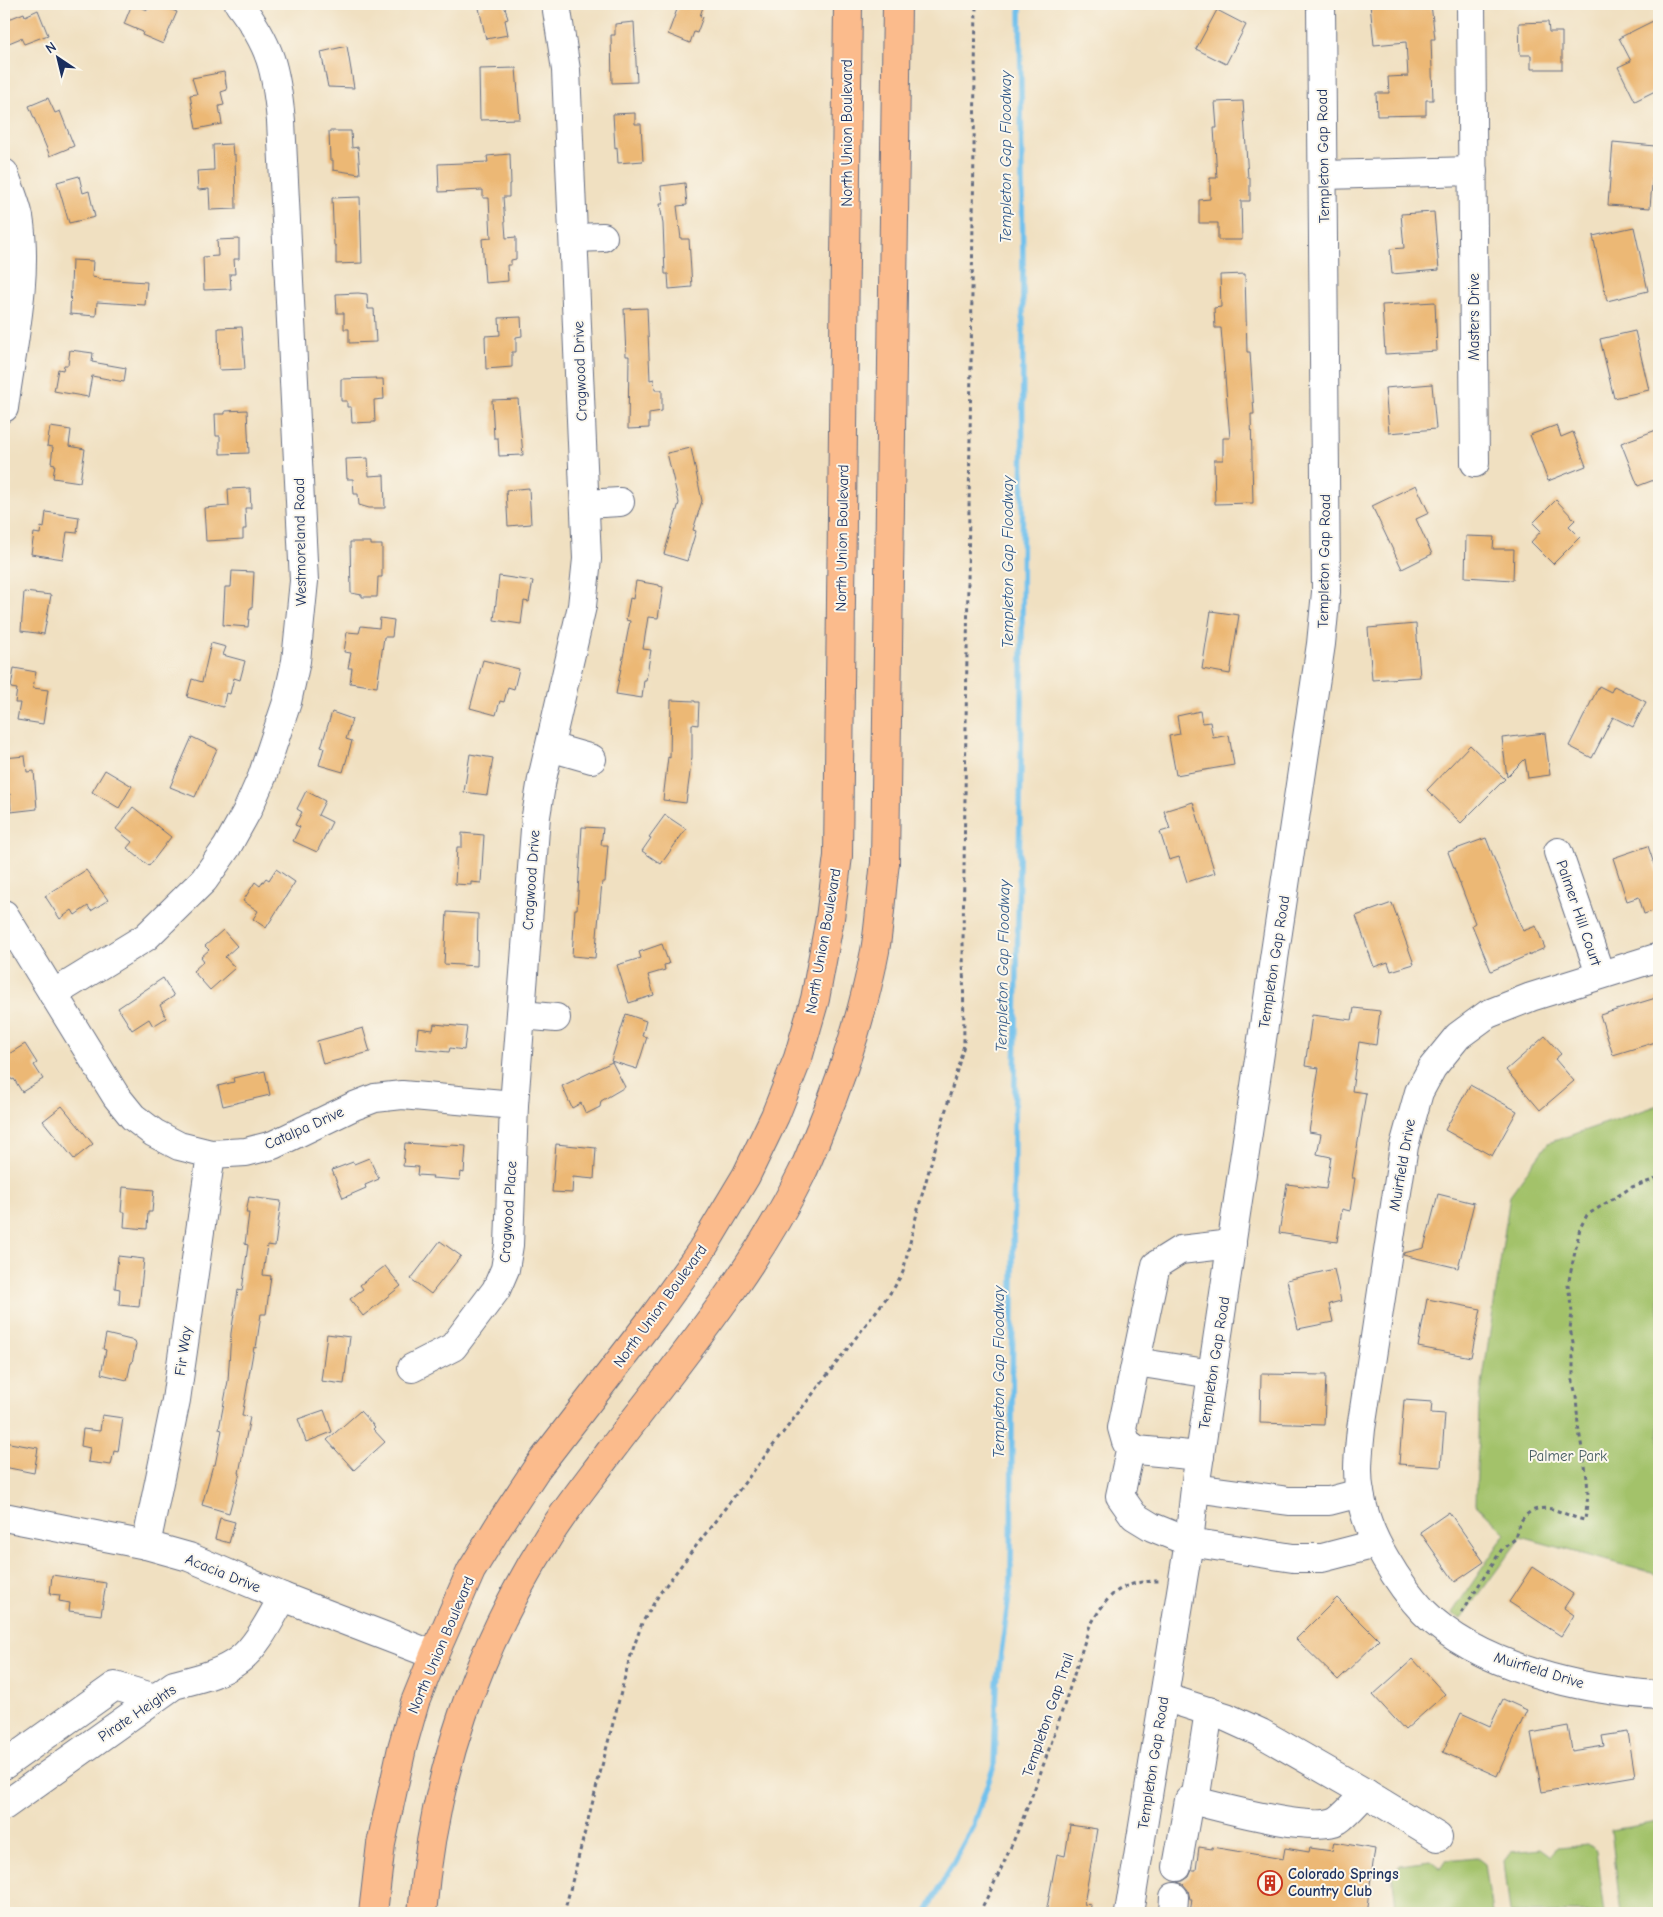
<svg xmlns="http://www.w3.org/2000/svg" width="1663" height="1917" font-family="'Comic Neue',sans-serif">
<rect width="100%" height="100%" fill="#fbf7ec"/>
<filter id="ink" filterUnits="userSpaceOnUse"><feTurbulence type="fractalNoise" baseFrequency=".02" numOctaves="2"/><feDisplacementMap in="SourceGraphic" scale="10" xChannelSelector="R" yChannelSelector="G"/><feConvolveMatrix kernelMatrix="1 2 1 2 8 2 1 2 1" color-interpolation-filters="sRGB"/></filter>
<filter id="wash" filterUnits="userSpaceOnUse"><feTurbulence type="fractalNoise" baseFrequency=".0096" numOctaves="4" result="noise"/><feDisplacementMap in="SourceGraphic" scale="20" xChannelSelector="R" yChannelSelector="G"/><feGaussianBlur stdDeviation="1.12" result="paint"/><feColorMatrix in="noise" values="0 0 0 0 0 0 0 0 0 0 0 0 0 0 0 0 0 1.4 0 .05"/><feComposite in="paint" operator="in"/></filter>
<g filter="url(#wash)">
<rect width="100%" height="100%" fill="#f0e0c1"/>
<g fill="#a3c26b" stroke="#5f7864">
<path d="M1659,1105V1575L1521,1537L1461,1619L1452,1613L1506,1533L1476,1504L1479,1406L1510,1195L1548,1143Z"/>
<path d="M1659,1822V1913H1621L1611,1830Z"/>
<path d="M1588,1844L1597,1851L1605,1913H1510L1504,1861L1511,1852L1541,1849L1552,1857L1558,1847Z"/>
<path d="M1476,1857L1485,1864L1492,1913H1397L1392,1873L1400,1865L1430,1861L1440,1869L1446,1860Z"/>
</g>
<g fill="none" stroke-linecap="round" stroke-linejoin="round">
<path stroke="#71c1ed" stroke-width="5.5" d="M926,1913L973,1826L994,1766L997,1683L1011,1581L1014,1135L1022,704L1023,270L1020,4"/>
</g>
<g id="blocks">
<g fill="#ecb875">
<path d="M132,4L148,10L149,6L154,8L157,4L177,12L163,44L142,35L143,32L124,24Z"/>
<path d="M483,4H504L508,19L505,20L508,35L486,39L479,8L484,7Z"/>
<path d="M679,4H694L703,7L700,16L703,17L697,33L694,32L690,43L668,34Z"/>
<path d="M1370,4H1431L1435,39H1431L1433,100H1426V115L1377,116L1376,93H1389L1388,77L1408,76L1406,42L1374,45Z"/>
<path d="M38,10L48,35L24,44L21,38L4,45V21L24,13L25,16Z"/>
<path d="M1217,10L1246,25L1226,64L1196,49Z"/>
<path d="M1653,21L1659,33V89L1635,101L1618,67L1631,61L1619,38Z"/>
<path d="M634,22L637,82L612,83L611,35H615V24Z"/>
<path d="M1548,22L1549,32H1562V69H1531V55H1520L1519,23Z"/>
<path d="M347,46L354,88L328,87L321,52Z"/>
<path d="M516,68L520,119L480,120L479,69Z"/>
<path d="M224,72L227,90L221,92L224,105L219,106L222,124L196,129L190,95L197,94L192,78Z"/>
<path d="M48,98L55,113L60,111L74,146L50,156L29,106Z"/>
<path d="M1243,101L1248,178H1250V201H1241L1242,240H1218V223H1199V200L1210,199V178H1217L1214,128H1217L1215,102Z"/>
<path d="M635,113V124H641L643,161L618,163L617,147L615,148L613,114Z"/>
<path d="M329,131H351L352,148L358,147L360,174L333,170V160H330Z"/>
<path d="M1613,142L1655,146L1650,208L1608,205Z"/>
<path d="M232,144L233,155L235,154L236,209L210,210L209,189L198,190L197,171L214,170L213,145Z"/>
<path d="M510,154L511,184H509V197H503L506,238L516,237V259L511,260V265H507L508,281L485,283L482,239L491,238L489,198H483V190L439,192L438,164L488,162L487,156Z"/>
<path d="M79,176L83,193L89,191L95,217L69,223L57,182Z"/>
<path d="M685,183L687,205L677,206L681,239H689L692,287L669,289L668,274H665L663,224L660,204H663L661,186Z"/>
<path d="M360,197L362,263L336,264V246L334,245L332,198Z"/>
<path d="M1434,212L1439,270L1392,274L1390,249L1404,248L1401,214Z"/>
<path d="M1634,227L1648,291L1607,301L1593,236Z"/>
<path d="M239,239V259H234L235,274H230L231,289L204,290L203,257L218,256L217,240Z"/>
<path d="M72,260L93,261L92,277L98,278V279L147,282L145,305L97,302L96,316L70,314Z"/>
<path d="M1245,274L1247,352H1250L1254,414H1251L1253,503L1215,504L1214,460H1223V438H1230L1221,328H1215L1214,308L1221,307L1220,275Z"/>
<path d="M358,293L367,294L368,309H374L376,342L349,343V329H344V313H337L336,294Z"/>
<path d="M1435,302L1437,351L1385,354L1382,305Z"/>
<path d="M647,308L650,380L654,379L655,390H662V411L649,413V428L628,429L629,356H626L624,309Z"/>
<path d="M521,317L522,336L516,337V352H512V367L486,369L485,336L500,335L499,318Z"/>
<path d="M242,327L245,369L219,370L218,328Z"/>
<path d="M1635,331L1649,390L1614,398L1600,339Z"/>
<path d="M70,350L93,353L92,362L126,368L124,382L92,376L88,397L54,391L58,369L63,370L64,365H68Z"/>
<path d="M376,378L375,379H383L384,399L374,400L375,422L352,423L351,407H347V401H341V379Z"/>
<path d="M1432,384L1436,429L1389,433L1385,388Z"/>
<path d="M518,399L523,455L499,456L498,438H494L492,400Z"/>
<path d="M247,410L249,453L220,454V436H216L215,414H225V411Z"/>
<path d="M1557,425L1561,437L1573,432L1586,466L1548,481L1530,435Z"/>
<path d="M50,427L71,430L69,446L85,449L80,482L53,478L55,464L51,463L53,447L47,446Z"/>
<path d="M1659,429V478L1638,486L1621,443Z"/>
<path d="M691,448L702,501L693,530L696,531L687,561L664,554L679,503L667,453Z"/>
<path d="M368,458L369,476L384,475L385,508H369L359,505L358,494H354L353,479H347L346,459Z"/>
<path d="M1416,485L1429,513L1416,519L1432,554L1402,569L1372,506Z"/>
<path d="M250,488L251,508H245L246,529H243V539L206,541L204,508L229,506L228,489Z"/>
<path d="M529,488L531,524L508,526L506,490Z"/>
<path d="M1556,500L1575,520L1569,526L1580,537L1553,564L1531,542L1541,531L1533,523Z"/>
<path d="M46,512L79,517L77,533L67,532L63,559L31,554L34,533L40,534L41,527L44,528Z"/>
<path d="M1466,536L1494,537L1493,549H1514L1513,580L1465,577Z"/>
<path d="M350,542H371V545H382V577H378L377,597H362V595L351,593Z"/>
<path d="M232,571L254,572L252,608H250L248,627L223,625L225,587H231Z"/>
<path d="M499,576L533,581L529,602L524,601L521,624L494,620Z"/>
<path d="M636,581L659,585V586L663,587L658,618L648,617L643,649L651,650L646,680H644L642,698L616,694L630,621L626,620L630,598L633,599Z"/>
<path d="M24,592L51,595L44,634L21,631Z"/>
<path d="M1211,611L1239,615L1230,674L1202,669Z"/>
<path d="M380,618L394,620L392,637H384L377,687L350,683L352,668H348L351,653L344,652L347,632L359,633L361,626L379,628Z"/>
<path d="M1416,624L1420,677L1372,680L1368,628Z"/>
<path d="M211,643L226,647L223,655L245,661L240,680L234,678L230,694L226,693L223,707L187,697L192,679L202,682Z"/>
<path d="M483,660L519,669L514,689L508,687L504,702L500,701L496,715L470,708Z"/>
<path d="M14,668L36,672L33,688L48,690L43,724L17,720L20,703H15L17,689L11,688Z"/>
<path d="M1599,686L1611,692L1614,686L1646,702L1633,727L1613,717L1592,758L1569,746Z"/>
<path d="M671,700L695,701V702H699L698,725L692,724V757L686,803L663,800L668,757L670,758Z"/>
<path d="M1200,711L1202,723L1210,722L1213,738L1229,735L1234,765L1176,775L1169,736L1180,734L1177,716Z"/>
<path d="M332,712L352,719L346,739L352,741L343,772L319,765L324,748L321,747Z"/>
<path d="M1545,733L1550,775L1528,778L1525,759L1507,777L1502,738Z"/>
<path d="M192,737L217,749L195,797L170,787Z"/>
<path d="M1470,745L1505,779L1461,823L1427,790Z"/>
<path d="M470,754L493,758L487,795L464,792Z"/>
<path d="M25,756L27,772L34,771L37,809L11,812L10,794H7L4,758Z"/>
<path d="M105,770L132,786L119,808L92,792Z"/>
<path d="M306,791L325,801L318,815L332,822L317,852L293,841L300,827L295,825L302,812L297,809Z"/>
<path d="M1193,802L1215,873L1187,882L1179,857L1169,860L1160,832L1170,829L1164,811Z"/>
<path d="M133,807L171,837L149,866L127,848L132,842L116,829Z"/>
<path d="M665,815L686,829L661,864L642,851L651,838L649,837Z"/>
<path d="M582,827L603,828L601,845H608L605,882H602L595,958L572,956L575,909H577Z"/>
<path d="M462,833L484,835L481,883L471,882V885L455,884L457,847H462Z"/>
<path d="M1486,838L1523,931L1536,926L1545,948L1491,971L1472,925L1475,923L1448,852Z"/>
<path d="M1648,846L1659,879V909L1644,914L1639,897L1627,901L1613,858Z"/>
<path d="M276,869L295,882L266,928L253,919L258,911L243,901L255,882L260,886L266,878L269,880Z"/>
<path d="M86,870L108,900L91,911L88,906L75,915L72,910L60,919L45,896Z"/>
<path d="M1392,903L1414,964L1391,971L1388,962L1374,967L1356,916Z"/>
<path d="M447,912L478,914L477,966L444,964Z"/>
<path d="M223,930L237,946L225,957L235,968L210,990L193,971L204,961L201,957L209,950L205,946Z"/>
<path d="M662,944L669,964L664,965L665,970L648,975L654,995L629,1003L617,965L641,958L639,952Z"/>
<path d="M163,978L174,996L160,1005L166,1018L153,1026L149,1019L132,1030L118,1008Z"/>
<path d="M1659,997V1041L1613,1055L1600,1015Z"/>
<path d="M1354,1008L1380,1011L1376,1045L1359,1042L1352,1091L1366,1093L1352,1178H1355L1350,1211L1342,1209L1337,1242L1279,1233L1287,1184L1326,1189L1331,1157L1317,1154L1321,1134L1309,1132L1319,1068L1305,1066L1312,1015L1352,1020Z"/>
<path d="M626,1014L646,1021L642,1036L647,1037L637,1069L611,1061Z"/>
<path d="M434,1024L467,1027L464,1050L450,1048L449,1052L416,1049L418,1028L433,1030Z"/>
<path d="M363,1028L370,1052L323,1064L317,1041Z"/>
<path d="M1545,1036L1561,1054L1555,1059L1574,1081L1540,1110L1506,1070Z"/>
<path d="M25,1044L37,1063L34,1065L43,1079L22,1092L14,1079L12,1080L4,1068V1057Z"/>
<path d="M612,1062L625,1087L601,1101L600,1107L586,1114L581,1103L572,1108L562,1086Z"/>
<path d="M265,1071L270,1095L223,1106L218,1086L234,1082L233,1078Z"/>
<path d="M1470,1085L1517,1111L1492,1156L1445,1130Z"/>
<path d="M62,1106L93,1144L74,1159L43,1121Z"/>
<path d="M405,1143L450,1146V1145L466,1146L464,1173L461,1172L460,1180L432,1178L433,1176L417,1175L418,1167L403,1166Z"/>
<path d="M556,1144L596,1148L594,1179L573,1177L572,1193L552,1192Z"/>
<path d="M369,1158L379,1179L365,1185L366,1188L343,1198L332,1170L353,1162L354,1164Z"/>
<path d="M123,1187L154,1190L152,1212H148L147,1229L124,1227L125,1212H121Z"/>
<path d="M1438,1194L1474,1203L1458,1268L1403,1255L1404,1253L1424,1248Z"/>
<path d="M249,1197L281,1201L275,1246L267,1245L263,1275L271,1276L266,1314H261L256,1348L254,1347L242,1416L250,1417L239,1473H240L229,1513L202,1505L213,1465H215L222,1430L219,1429L228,1381L231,1333L238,1290L242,1291L248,1245L245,1244L249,1213H246Z"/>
<path d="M440,1241L461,1256L431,1294L411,1279Z"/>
<path d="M118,1256L144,1259L139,1307L119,1305L120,1289L115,1288Z"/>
<path d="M385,1266L401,1286L363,1316L350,1299L363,1289L360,1285Z"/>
<path d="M1334,1269L1341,1301L1329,1304L1333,1322L1298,1329L1287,1280Z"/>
<path d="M1427,1299L1481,1309L1471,1357L1418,1347Z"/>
<path d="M106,1334L135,1341L136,1344L132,1363H131L127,1380L101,1374L106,1350L103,1349Z"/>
<path d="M327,1334L350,1337L344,1384L321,1381Z"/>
<path d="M1261,1374L1326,1375L1324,1425L1260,1423Z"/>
<path d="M1404,1400L1432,1402L1431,1413L1445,1414L1441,1467L1399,1464Z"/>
<path d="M324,1410L332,1432L306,1442L298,1419Z"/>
<path d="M360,1411L375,1427L373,1429L385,1442L354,1470L327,1440Z"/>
<path d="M102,1415L123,1418L118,1452L114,1451L111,1465L88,1462L90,1448L81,1446L83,1429L100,1431Z"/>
<path d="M4,1442L38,1448L34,1473L4,1467Z"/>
<path d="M1449,1512L1484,1562L1455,1582L1420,1532Z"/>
<path d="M220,1518L235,1522L229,1543L215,1539Z"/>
<path d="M1532,1567L1573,1594L1564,1608L1574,1615L1561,1636L1509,1602Z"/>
<path d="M52,1575L106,1583L101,1615L69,1611L70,1603L59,1601L60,1595L50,1594Z"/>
<path d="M1337,1598L1379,1640L1338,1680L1296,1639Z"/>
<path d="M1413,1659L1445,1694L1405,1730L1373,1695Z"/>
<path d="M1503,1699L1527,1710L1497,1776L1443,1752L1461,1713L1490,1726Z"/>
<path d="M1568,1726L1572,1751L1604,1746L1602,1736L1628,1732L1635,1776L1542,1792L1531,1733Z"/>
<path d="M1070,1825L1097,1829L1084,1904L1091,1905L1090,1913H1046L1057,1854L1065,1856Z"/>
<path d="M1334,1842L1375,1849L1366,1913H1271L1251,1910L1250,1913H1190L1192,1899H1190L1188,1890L1183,1884L1177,1882L1183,1881L1189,1877L1192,1870H1196L1199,1847L1212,1849V1847L1283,1859L1285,1848L1309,1852L1310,1848L1332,1851Z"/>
</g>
</g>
</g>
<g filter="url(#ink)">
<use href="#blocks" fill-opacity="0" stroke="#666d81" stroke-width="1"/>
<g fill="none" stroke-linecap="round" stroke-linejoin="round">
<defs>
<g id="minor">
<path d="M1471,4L1475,463"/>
<path d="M4,173C9,187 16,202 19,217C29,277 12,347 4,408"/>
<path d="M1324,175L1473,171"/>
<path d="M574,238L603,237"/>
<path d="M585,504L620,502"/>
<path d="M550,747L592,759"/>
<path d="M1558,852L1600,974"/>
<path d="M4,914L116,1096L133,1117L154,1133L179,1146L211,1154L246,1152L273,1145L354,1106L375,1098L402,1095L514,1105"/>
<path d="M1659,957L1531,997L1488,1014L1458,1036L1432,1068L1419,1092L1404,1146L1361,1429C1359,1450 1356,1472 1360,1493C1364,1517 1374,1540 1386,1560C1397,1579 1409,1596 1424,1612C1478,1667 1584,1691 1659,1695"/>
<path d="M53,994L146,937L204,880L227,847L247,811L262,777L287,702L296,661L304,581L281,121C276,69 271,46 239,4"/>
<path d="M521,1015L556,1018"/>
<path d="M1136,1362L1212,1374"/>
<path d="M412,1368L453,1347L496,1290L505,1269L509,1245L514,1105L536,816L542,779L582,606L587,559L566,70L556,4"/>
<path d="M1131,1446L1120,1496L1134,1516L1152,1527L1189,1542L1293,1558H1322L1376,1544"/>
<path d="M1200,1456L1137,1450L1126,1442L1122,1428L1156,1265L1180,1250L1232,1244"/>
<path d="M1195,1488L1289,1501H1329L1360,1493"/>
<path d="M4,1517L146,1545L189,1557L283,1597L434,1655"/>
<path d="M146,1545L176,1400L211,1154"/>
<path d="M1164,1697L1226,1717L1261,1733L1369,1795L1438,1837"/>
<path d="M1209,1711L1195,1801C1224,1808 1314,1834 1338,1820C1348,1813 1357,1801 1366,1793"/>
<path d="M4,1765L115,1686L155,1698"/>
<path d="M4,1806L174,1685C196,1679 221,1674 239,1660C257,1647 272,1616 283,1597"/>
<path d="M1177,1867L1189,1800"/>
<path d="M1129,1913L1189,1542L1195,1488L1321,644L1326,592L1321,4"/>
<path d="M1173,1913L1174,1897"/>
</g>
<g id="major">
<path d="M373,1913L381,1844L402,1748L415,1702L434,1655L471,1571L498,1527L537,1468L655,1315L701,1251L746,1176L775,1116L798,1058L815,999L830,918L838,856L848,4"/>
<path d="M422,1913C434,1774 475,1652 550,1534C568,1506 589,1480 609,1453C677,1363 752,1275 802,1173C809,1159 814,1144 820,1130C844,1072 863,1013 875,951C880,922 881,892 885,863L897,4"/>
</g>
</defs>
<use href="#minor" stroke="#666d81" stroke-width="30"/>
<use href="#major" stroke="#666d81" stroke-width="30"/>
<g stroke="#666d81" stroke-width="3" stroke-dasharray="4 4" stroke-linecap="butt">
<path d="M1461,1613L1502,1549L1515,1539C1518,1519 1529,1505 1552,1509C1563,1512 1573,1518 1585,1520L1588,1495L1587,1478L1578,1425L1576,1395L1573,1383V1342L1570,1329L1572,1312L1568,1285L1580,1228L1587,1215L1632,1187L1659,1178"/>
<path d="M564,1913L629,1661L642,1623L660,1593L894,1288L903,1272L917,1213L964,1045L963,941L976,4"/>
<path d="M979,1913C1027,1823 1058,1725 1089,1628C1108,1593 1120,1581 1161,1581"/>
</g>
<use href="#minor" stroke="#fff" stroke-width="28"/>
<use href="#major" stroke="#fbbb8c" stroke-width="28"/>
</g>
</g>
<defs>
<symbol id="building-ring" viewBox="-11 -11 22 22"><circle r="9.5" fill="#fbf7ec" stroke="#c8321e" stroke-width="1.5"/><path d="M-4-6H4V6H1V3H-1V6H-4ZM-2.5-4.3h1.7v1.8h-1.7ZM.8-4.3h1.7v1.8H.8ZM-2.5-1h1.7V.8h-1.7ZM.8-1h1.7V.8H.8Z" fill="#c8321e"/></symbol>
</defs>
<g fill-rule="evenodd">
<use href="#building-ring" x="1256" y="1869" width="28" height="28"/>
</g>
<g text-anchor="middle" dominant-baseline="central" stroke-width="4" stroke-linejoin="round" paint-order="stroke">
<g font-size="15" fill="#1b2f5e" stroke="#fbf7ec">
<text transform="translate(847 133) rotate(-90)">North Union Boulevard</text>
<text transform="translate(1323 156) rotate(-91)">Templeton Gap Road</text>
<text transform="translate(1474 317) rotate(-90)">Masters Drive</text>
<text transform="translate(580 371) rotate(-92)">Cragwood Drive</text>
<text transform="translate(842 538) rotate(-89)">North Union Boulevard</text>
<text transform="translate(300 542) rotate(-91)">Westmoreland Road</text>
<text transform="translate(1324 561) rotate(-89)">Templeton Gap Road</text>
<text transform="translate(531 880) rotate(-86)">Cragwood Drive</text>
<text transform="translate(1579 913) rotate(71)">Palmer Hill Court</text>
<text transform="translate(823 941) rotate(-80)">North Union Boulevard</text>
<text transform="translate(1274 962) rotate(-81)">Templeton Gap Road</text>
<text transform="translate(304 1128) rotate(-24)">Catalpa Drive</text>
<text transform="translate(1402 1165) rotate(-80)">Muirfield Drive</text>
<text transform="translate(508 1212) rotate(-86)">Cragwood Place</text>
<text transform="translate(660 1306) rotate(-54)">North Union Boulevard</text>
<text transform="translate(183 1351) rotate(-82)">Fir Way</text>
<text transform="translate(1214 1363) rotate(-81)">Templeton Gap Road</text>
<text transform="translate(223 1573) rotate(22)">Acacia Drive</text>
<text transform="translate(441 1645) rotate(-67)">North Union Boulevard</text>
<text transform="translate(1539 1670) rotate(17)">Muirfield Drive</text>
<text transform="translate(137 1713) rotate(-34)">Pirate Heights</text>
<text transform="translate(1048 1715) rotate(-71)">Templeton Gap Trail</text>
<text transform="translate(1153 1763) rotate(-81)">Templeton Gap Road</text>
</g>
<g font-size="15" fill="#445b62" stroke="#fbf7ec">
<text x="1568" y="1456">Palmer Park</text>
</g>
<g font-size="15" font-weight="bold" fill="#1b2f5e" stroke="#fbf7ec" text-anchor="start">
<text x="1288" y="1874">Colorado Springs<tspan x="1288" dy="17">Country Club</tspan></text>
</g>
<g font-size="16" font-style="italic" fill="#355b89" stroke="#fbf7ec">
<text transform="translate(1006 157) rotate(-90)">Templeton Gap Floodway</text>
<text transform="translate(1008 562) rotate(-90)">Templeton Gap Floodway</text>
<text transform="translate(1003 966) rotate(-89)">Templeton Gap Floodway</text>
<text transform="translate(999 1372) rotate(-90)">Templeton Gap Floodway</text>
</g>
</g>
<rect width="1663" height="1917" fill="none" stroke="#fbf7ec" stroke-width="20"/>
<g transform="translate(58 58) rotate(325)" stroke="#fbf7ec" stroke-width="4" paint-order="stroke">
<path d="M0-4L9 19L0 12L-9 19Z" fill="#1b2f5e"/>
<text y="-8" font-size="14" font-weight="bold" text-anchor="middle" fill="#1b2f5e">N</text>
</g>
</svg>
